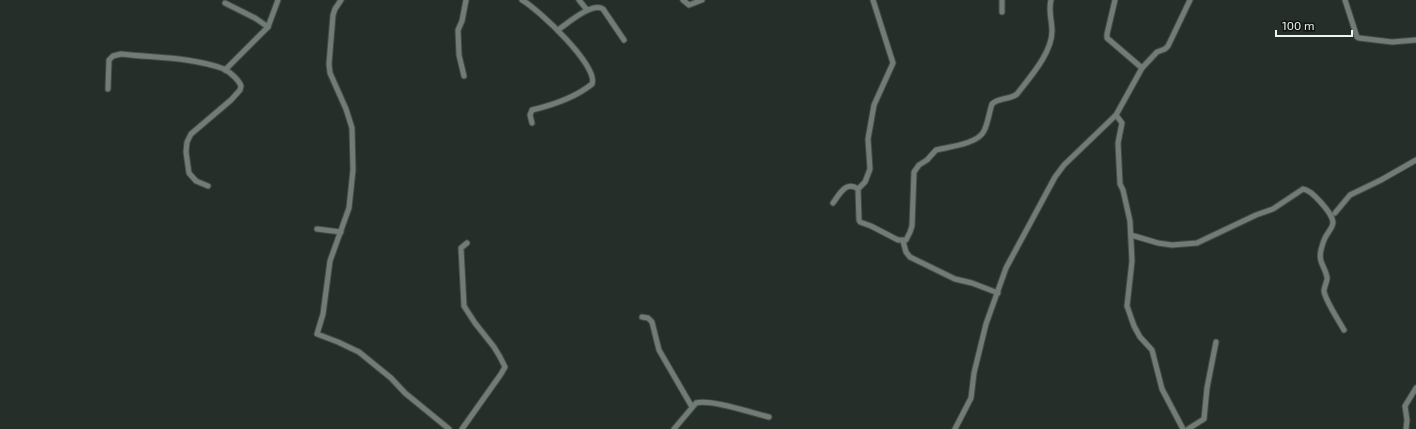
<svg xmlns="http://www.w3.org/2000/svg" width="1416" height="429" font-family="'Exo 2',sans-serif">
<rect width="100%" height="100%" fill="#252e28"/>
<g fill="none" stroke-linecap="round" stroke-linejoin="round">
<defs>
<g id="minor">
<path d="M341,0L335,9L333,15L329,64L330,73L346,109L352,128L353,170L349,208L330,261L323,314L317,334L338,342L359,352L391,378L405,393L449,429"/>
<path d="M522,0C538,9 599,66 592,84C576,97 553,105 532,110L530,115L532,123"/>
<path d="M579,0L587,10"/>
<path d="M683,0L689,5L702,0"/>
<path d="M1115,0L1107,34V38L1142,68"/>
<path d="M1345,0L1357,37L1359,38L1392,42L1416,40"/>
<path d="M225,3L255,18L268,27"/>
<path d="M1002,12V0"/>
<path d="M558,30C568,23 592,2 603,9L624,40"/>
<path d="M225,70L268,27L278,0"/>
<path d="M464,76L459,55L458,30L462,21L466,0"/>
<path d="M108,89L109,60L113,56L121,54C155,58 192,57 224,69C230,72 239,80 241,86L240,90L231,100L191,134L187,142L186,152L189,173L196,181L208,186"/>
<path d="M1116,115L1122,123L1118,143L1120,184L1123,190L1130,221L1132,261L1127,306L1134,326L1140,337L1152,350L1162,389L1183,429"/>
<path d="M858,189L865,182L870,169L868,139L874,105L893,63L873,0"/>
<path d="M833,203C839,195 846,180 858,189L859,220L860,222L871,226L898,240H906L910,232L912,226L914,172L919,165L927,160L936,150C948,147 978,144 984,131C988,123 989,113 992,104C999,97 1010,100 1017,94C1030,77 1052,53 1052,31C1052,20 1048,11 1051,0"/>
<path d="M1335,213L1350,195L1381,180L1416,160"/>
<path d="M317,229L341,232"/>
<path d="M1131,235L1158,243L1172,245L1197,243L1256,215L1273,209L1303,189C1312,190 1332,213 1333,222C1333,228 1327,233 1325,238C1323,242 1322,246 1321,250C1318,263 1325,266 1327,277C1328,281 1324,286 1324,291C1325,300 1339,321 1344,330"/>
<path d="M903,241L906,252L910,257L955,279L972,283L998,293"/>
<path d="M642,317L648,318L652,322L659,350L692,407"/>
<path d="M462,429L501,374L505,367L500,357L494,347L475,323L464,306L461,248L467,243"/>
<path d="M674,429L696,403C711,399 752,413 769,417"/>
<path d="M955,429L971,398L974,373L986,324L1006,268L1055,177L1064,165L1116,115L1142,68L1157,52L1165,49L1168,46L1190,0"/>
<path d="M1188,429L1204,419L1207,388L1216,342"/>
<path d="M1406,429L1407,420L1405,406L1416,388"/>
</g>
</defs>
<use href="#minor" stroke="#434b47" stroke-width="7"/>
<use href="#minor" stroke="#717c75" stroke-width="5"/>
</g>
<path d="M1276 30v6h76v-6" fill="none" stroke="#eef4f0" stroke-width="2"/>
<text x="1282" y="30" font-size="12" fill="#eef4f0" stroke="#111512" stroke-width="3" paint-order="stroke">100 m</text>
</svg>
